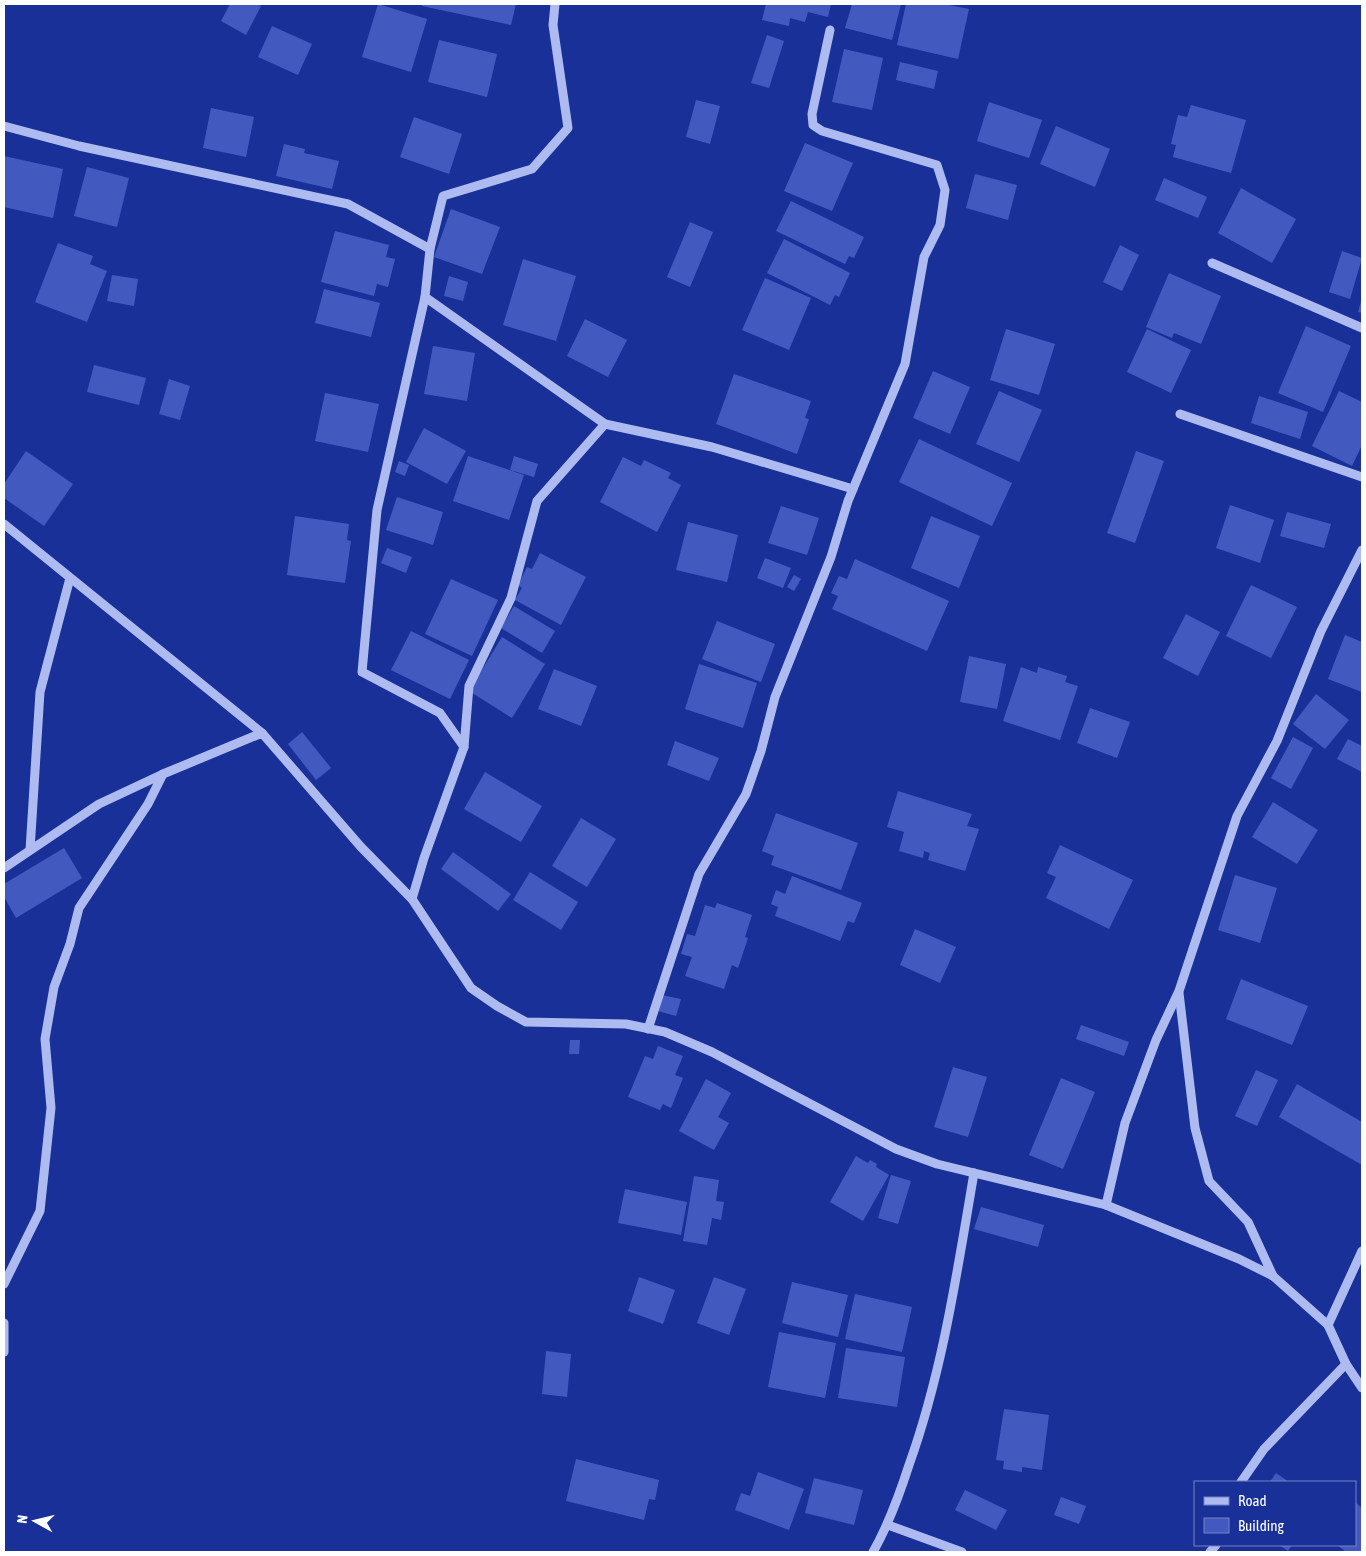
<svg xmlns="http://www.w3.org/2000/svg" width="1366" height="1556" font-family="'Asap Condensed',sans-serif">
<rect width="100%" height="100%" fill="#193099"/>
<g fill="#425ac0">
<path d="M230,4H257L261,6L246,35L221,21Z"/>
<path d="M378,4L427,19L411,72L362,57Z"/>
<path d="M422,4H516L511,25L422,6Z"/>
<path d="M766,4H831L828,17L808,12L805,22L790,18L789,26L762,20Z"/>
<path d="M852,4H901L892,40L845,28Z"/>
<path d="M906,4H944L969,9L958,59L897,45Z"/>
<path d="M272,26L312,44L298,75L258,57Z"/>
<path d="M767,35L784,41L769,88L751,83Z"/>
<path d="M439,40L497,54L487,97L428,82Z"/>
<path d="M844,49L883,58L872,110L832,102Z"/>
<path d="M900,62L938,71L934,89L896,80Z"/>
<path d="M696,100L720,106L710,144L686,137Z"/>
<path d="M989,102L1042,120L1029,158L977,141Z"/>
<path d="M1191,105L1246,120L1231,173L1173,157L1176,145L1171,144L1178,115L1187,117Z"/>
<path d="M211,108L254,117L246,157L203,148Z"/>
<path d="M414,117L462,134L449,174L400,157Z"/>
<path d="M1056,126L1110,149L1095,187L1040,164Z"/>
<path d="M805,143L853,163L832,211L784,191Z"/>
<path d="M284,144L305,149L304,153L339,161L332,189L276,176Z"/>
<path d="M4,156L63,169L53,218L4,207Z"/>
<path d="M87,167L129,178L117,227L74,216Z"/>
<path d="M975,174L1017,185L1008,220L966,208Z"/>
<path d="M1164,178L1207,197L1198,218L1155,200Z"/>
<path d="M1241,188L1296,219L1272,263L1218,233Z"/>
<path d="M791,201L864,237L854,258L849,256L845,264L776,231Z"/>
<path d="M451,209L500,227L482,274L434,257Z"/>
<path d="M690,222L713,232L690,287L667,277Z"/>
<path d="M335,231L389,245L386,257L395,259L388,287L377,284L374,296L321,282Z"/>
<path d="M784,239L850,273L839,297L835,295L830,305L767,273Z"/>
<path d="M58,243L93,256L90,264L107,271L87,322L35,302Z"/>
<path d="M1120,245L1139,255L1122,291L1103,282Z"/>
<path d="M1342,251L1362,258L1350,299L1329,292Z"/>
<path d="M523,259L576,276L556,341L503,325Z"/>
<path d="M1169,273L1221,296L1201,344L1174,333L1172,338L1146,327Z"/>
<path d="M112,275L138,279L134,306L107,301Z"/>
<path d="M449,276L468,282L463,301L444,296Z"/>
<path d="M765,278L811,298L789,350L742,330Z"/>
<path d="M324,289L380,303L371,337L315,323Z"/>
<path d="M1362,298V313L1358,312Z"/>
<path d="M585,319L627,340L608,377L567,356Z"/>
<path d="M1306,326L1351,346L1323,412L1278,393Z"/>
<path d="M1006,329L1055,344L1039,395L990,380Z"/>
<path d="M1147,329L1191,350L1171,393L1127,372Z"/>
<path d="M433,346L475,353L467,401L424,394Z"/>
<path d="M94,365L146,378L139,405L87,392Z"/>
<path d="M933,371L970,387L950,434L913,418Z"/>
<path d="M734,374L811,401L805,418L809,419L797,454L716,424Z"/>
<path d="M169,379L190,386L180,420L159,414Z"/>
<path d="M999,391L1042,410L1019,462L976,444Z"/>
<path d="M1339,391L1362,402V445L1352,466L1312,446Z"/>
<path d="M325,393L379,404L368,452L315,441Z"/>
<path d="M1259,396L1308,412L1300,439L1251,423Z"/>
<path d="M424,428L466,451L447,484L406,462Z"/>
<path d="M919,439L1012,483L992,526L899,482Z"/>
<path d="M26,451L73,484L44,526L4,498V484Z"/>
<path d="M1136,451L1164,461L1135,543L1107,533Z"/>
<path d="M468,456L524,475L509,520L453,501Z"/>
<path d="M514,456L538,464L534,477L510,470Z"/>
<path d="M623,457L641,466L644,460L671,473L668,478L681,485L657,532L600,502Z"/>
<path d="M399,461L409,465L405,476L395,472Z"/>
<path d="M397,497L443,512L433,545L386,530Z"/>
<path d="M1230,505L1274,520L1260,563L1216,548Z"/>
<path d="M781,506L819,518L807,555L768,543Z"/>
<path d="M1287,512L1331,524L1324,548L1280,536Z"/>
<path d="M295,516L349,524L347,540L351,541L345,583L287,575Z"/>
<path d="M931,516L980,536L959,588L911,568Z"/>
<path d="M688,522L738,535L727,582L676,570Z"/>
<path d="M387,548L412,557L406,573L381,563Z"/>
<path d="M540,553L586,577L561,625L515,600L522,588L518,585L527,567L532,569Z"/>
<path d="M765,558L791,568L783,588L757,578Z"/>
<path d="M855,559L949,601L927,651L832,609L838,596L831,593L839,576L847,579Z"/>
<path d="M794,575L801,579L794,591L787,587Z"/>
<path d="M451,579L498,600L472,656L425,634Z"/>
<path d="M1251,585L1297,607L1271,658L1226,636Z"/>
<path d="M514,606L555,631L542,653L501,628Z"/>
<path d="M1186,614L1220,632L1198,676L1163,658Z"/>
<path d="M717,621L775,644L761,682L702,659Z"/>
<path d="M411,631L469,660L450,699L391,670Z"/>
<path d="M1345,635L1362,642V692L1328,679Z"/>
<path d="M502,637L545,664L512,718L469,691Z"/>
<path d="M969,656L1006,664L997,709L960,702Z"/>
<path d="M699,664L757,683L743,728L685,709Z"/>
<path d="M1021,667L1037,673L1038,667L1067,676L1065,682L1078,686L1060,740L1003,721Z"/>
<path d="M554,669L597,686L581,726L538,709Z"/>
<path d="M1316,694L1349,720L1325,749L1293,724Z"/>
<path d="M1090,708L1130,722L1117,758L1077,743Z"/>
<path d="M302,732L331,768L316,780L288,744Z"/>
<path d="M1293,737L1313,748L1291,789L1271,778Z"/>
<path d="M1348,739L1362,746V772L1337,759Z"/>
<path d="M675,741L719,758L709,781L667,765Z"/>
<path d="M485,772L542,806L521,842L464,809Z"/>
<path d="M898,791L972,814L967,826L979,829L965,871L928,860L930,853L924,851L923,858L899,851L904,832L887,827Z"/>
<path d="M1273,802L1318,830L1297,864L1252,837Z"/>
<path d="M776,813L858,843L841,890L771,865L774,856L762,851Z"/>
<path d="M581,818L616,839L587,887L552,866Z"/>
<path d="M1060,845L1133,880L1109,929L1046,898L1056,877L1047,873Z"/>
<path d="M64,848L82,878L16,918L4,897V884Z"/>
<path d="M453,852L511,894L498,911L441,869Z"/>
<path d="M530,872L578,902L561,930L513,900Z"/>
<path d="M1235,875L1277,888L1260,943L1218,930Z"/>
<path d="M792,876L862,903L854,923L848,921L840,941L775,916L778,907L771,904L776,890L785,894Z"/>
<path d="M717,903L752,915L745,937L748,938L738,968L732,965L724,989L685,976L692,957L681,954L687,934L695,936L705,905L715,908Z"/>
<path d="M915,929L956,947L940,983L900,965Z"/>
<path d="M1241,979L1308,1006L1292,1045L1226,1019Z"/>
<path d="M662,995L681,999L676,1016L658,1011Z"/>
<path d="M1081,1025L1129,1042L1124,1056L1076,1039Z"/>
<path d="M570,1040H580L579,1054H569Z"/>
<path d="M658,1046L683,1056L675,1075L683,1078L671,1108L663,1104L660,1110L628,1097L645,1056L653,1059Z"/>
<path d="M953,1067L987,1077L968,1137L934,1127Z"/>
<path d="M1256,1070L1278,1080L1257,1126L1235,1116Z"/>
<path d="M1061,1078L1095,1092L1063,1169L1029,1155Z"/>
<path d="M706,1079L731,1093L718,1117L729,1123L714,1150L679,1131Z"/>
<path d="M1297,1084L1362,1122V1165L1279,1117Z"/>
<path d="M856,1156L868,1163L870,1160L877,1164L876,1167L889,1175L863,1221L830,1202Z"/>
<path d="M891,1175L911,1181L898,1224L878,1218Z"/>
<path d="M694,1176L719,1180L716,1201L724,1202L721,1220L712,1218L707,1245L683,1241Z"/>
<path d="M625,1189L687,1202L681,1235L618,1223Z"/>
<path d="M981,1207L1044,1225L1038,1247L974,1229Z"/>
<path d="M639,1277L675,1290L663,1324L628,1311Z"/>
<path d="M714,1277L746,1289L729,1335L697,1323Z"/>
<path d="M792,1282L848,1295L838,1337L782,1323Z"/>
<path d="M855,1294L912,1307L902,1352L845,1339Z"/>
<path d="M779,1332L836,1343L825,1398L768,1387Z"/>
<path d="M846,1348L905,1357L897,1407L838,1398Z"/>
<path d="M546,1351L571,1354L567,1397L542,1394Z"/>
<path d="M1004,1409L1049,1415L1042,1470L1022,1467V1472L1003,1469L1004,1461L996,1460Z"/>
<path d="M576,1459L659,1480L655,1500L649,1499L644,1520L566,1501Z"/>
<path d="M758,1472L804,1489L789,1530L735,1510L741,1493L750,1496Z"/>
<path d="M1276,1473L1289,1482H1270Z"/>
<path d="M814,1478L863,1490L854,1525L805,1513Z"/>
<path d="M965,1490L1007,1510L996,1530L955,1510Z"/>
<path d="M1061,1497L1086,1506L1079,1524L1054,1515Z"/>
<path d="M1355,1502L1362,1508V1552H1346L1337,1545H1355Z"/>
<path d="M1279,1545H1292L1288,1551Z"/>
</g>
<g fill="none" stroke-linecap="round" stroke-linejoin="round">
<g stroke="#adbbf1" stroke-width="9">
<path d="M555,4L553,25L568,128L532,169L443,196L430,249L425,297L605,424L712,447L853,489"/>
<path d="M4,126L79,146L348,204L430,249"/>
<path d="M1212,263L1362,328"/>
<path d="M425,297L377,510L362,672L440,713L464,747"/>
<path d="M1180,414L1362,477"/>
<path d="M4,524L262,733"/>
<path d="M30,850L40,692L70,578"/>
<path d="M4,868L99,804L163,774"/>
<path d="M412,899L424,858L464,747L469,686L511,598L537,501L605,424"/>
<path d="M1179,993L1195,1128L1209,1181L1248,1222L1273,1276"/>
<path d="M648,1029L699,874L746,794L761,751L775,697L831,557L848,501L905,364L924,257L940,225L945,190L937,165L822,131L813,125L812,114L830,30"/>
<path d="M1106,1205L1125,1123L1156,1040L1179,991L1237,816L1277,741L1321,631L1362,550"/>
<path d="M4,1284L40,1211L51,1108L45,1039L54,987L70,944L79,908L148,804L163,774L262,733L361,847L412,899L471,988L497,1006L526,1022L626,1024L665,1032L712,1052L896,1149L937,1164L1106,1205L1239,1259L1273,1276L1328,1325L1346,1364L1362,1388"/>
<path d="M4,1323V1352"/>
<path d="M1328,1325L1362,1251"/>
<path d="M1241,1482L1264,1449L1346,1364"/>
<path d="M888,1525L962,1552"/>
<path d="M873,1552C889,1524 899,1496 909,1465C943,1370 957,1272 974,1173"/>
<path d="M1210,1552L1216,1545"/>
</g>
</g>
<rect width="1366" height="1556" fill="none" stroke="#ffffff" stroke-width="10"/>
<rect x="1194" y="1481" width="162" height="65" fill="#193099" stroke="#7583c2"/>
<rect x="1204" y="1497" width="25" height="8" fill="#adbbf1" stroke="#7583c2"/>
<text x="1238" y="1506" font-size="15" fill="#ffffff">Road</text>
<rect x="1204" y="1518" width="25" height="15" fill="#425ac0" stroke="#7583c2"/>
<text x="1238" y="1531" font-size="15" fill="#ffffff">Building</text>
<g transform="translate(35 1521) rotate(278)" stroke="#193099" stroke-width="4" paint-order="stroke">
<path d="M0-4L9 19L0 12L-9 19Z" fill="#ffffff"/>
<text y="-8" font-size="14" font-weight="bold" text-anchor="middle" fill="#ffffff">N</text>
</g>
</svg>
